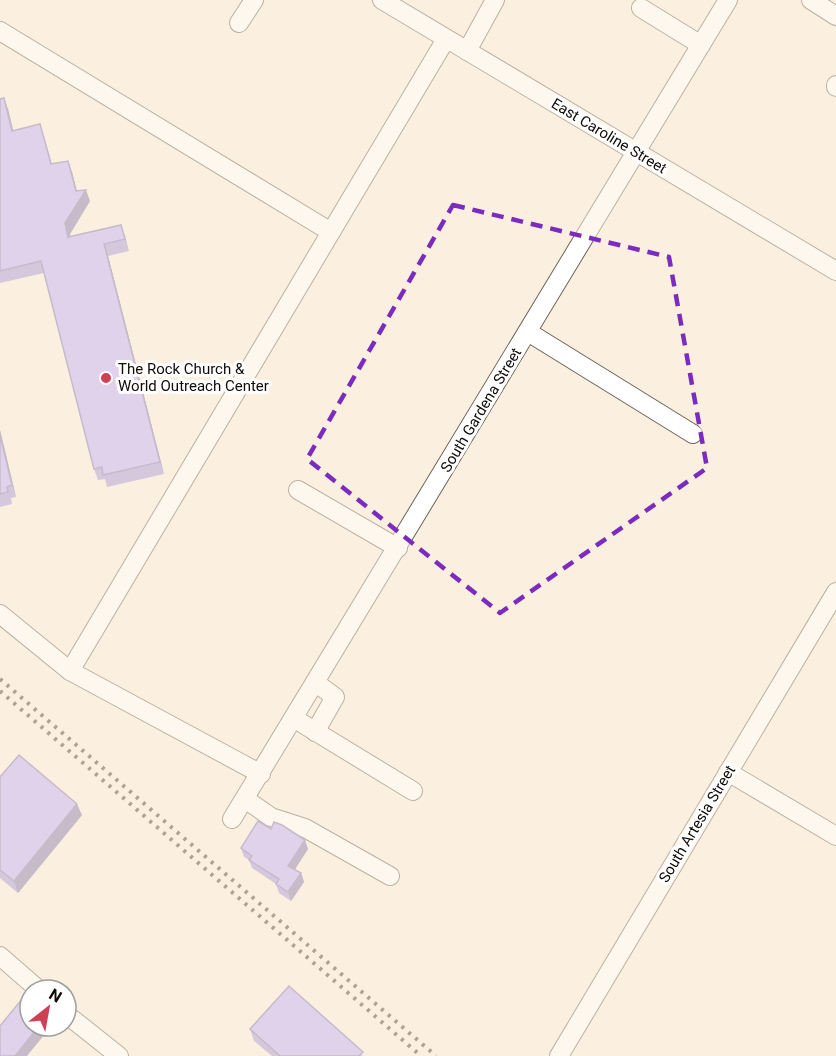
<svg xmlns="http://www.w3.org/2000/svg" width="836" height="1056" font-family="Roboto,sans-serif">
<rect width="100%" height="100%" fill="#fbf0e0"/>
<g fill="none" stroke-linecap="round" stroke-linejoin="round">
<defs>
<g id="minor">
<path d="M382,0L836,271"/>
<path d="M811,0L836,16"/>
<path d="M641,8L701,45"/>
<path d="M239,23L254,0"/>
<path d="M0,31L331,232L446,39"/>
<path d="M467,51L495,0"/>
<path d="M836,85V87"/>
<path d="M528,332L693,434"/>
<path d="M298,490L398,548"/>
<path d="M0,614L70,671L261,774"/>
<path d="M70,671L331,232"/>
<path d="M295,719L413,791"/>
<path d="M315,732L335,697L316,683"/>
<path d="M728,772L836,836"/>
<path d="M245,799L271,817L305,828L390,876"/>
<path d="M232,819L728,0"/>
<path d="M0,956L39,990"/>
<path d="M66,1014L119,1056"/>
<path d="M559,1056L836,592"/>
</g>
</defs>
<use href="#minor" stroke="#6e6457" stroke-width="20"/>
<use href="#minor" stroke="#fff" stroke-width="18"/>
<g stroke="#4c463e" stroke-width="4" stroke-dasharray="3 6" stroke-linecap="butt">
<path d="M0,679L436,1056"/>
<path d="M0,691L421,1056"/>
</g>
</g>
<g fill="#a696d7">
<path d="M0,99L8,109L13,130L44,136L52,164L72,172L77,191L90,201L70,234V237L121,225L129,251L108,256L164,474L107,487L105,479L98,480L94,469L44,273L0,283Z"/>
<path d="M0,430L16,497L11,498L12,504L0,507Z"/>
<path d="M0,777L82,815L18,893L0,878Z"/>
<path d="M271,829L308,849L295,869L301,873L304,882L291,901L279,893L276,884L252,868L249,860L244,857L241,848Z"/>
<path d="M250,1029L364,1056H272L254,1041Z"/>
</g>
<g fill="#877aaf">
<path d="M4,98L8,109L16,142L12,131Z"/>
<path d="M68,161L72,172L79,200L86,190L90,201L70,234L73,249L68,237L65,223L76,191Z"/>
<path d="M121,225L125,236L129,251L125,239Z"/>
<path d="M104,244L108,256L164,474L160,462Z"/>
<path d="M0,430L16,497L12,485L0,435Z"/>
<path d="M77,804L82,815L18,893L14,881Z"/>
<path d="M305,840L308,849L292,874L288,866Z"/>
<path d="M301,873L304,882L291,901L288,892Z"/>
<path d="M39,1026H48L49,1029L27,1056H15Z"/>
</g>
<g fill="#c1aefa" stroke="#877aaf" stroke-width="1.5">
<path d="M4,98L12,131L40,124L51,164L68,161L76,191L86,190L65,223L68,237L121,225L125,239L104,244L160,462L103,475L102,467L94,469L41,261L0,271V99Z"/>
<path d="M0,435L12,485L7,487L8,492L0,494Z"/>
<path d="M19,755L77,804L14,881L0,870V777Z"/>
<path d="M258,821L271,829L274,822L282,825L305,840L288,866L301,873L288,892L276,884L279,879L249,860L252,856L241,848Z"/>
<path d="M289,986L363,1052L359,1056H280L250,1029Z"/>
<path d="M22,999L30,1006V1026H39L15,1056H0V1026Z"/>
</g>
<path d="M0 0H836V1056H0ZM453,205L669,257L707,468L500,613L307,459Z" fill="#fbf0e0" fill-opacity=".55" fill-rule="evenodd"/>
<path fill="none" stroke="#7b2cbf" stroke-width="4.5" stroke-dasharray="12 8" stroke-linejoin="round" d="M453,205L669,257L707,468L500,613L307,459Z"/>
<circle fill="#d04055" stroke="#fff" stroke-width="2" cx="106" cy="378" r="6"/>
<g text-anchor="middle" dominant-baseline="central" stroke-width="6" stroke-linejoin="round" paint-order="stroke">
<g font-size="15" fill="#100c07" stroke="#fff">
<text transform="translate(609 136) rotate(31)">East Caroline Street</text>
<text transform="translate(481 410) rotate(-59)">South Gardena Street</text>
<text transform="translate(697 824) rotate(-59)">South Artesia Street</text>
</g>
<g font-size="15" fill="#100c07" stroke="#fff" text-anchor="start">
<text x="118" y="369">The Rock Church &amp;<tspan x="118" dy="17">World Outreach Center</tspan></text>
</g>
</g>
<g transform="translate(48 1008) rotate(31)"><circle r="28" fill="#ffffff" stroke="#9f9e9c" stroke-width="1.5"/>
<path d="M0-4.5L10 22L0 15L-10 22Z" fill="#d04055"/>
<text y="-9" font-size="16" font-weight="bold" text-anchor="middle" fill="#100c07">N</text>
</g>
</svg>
